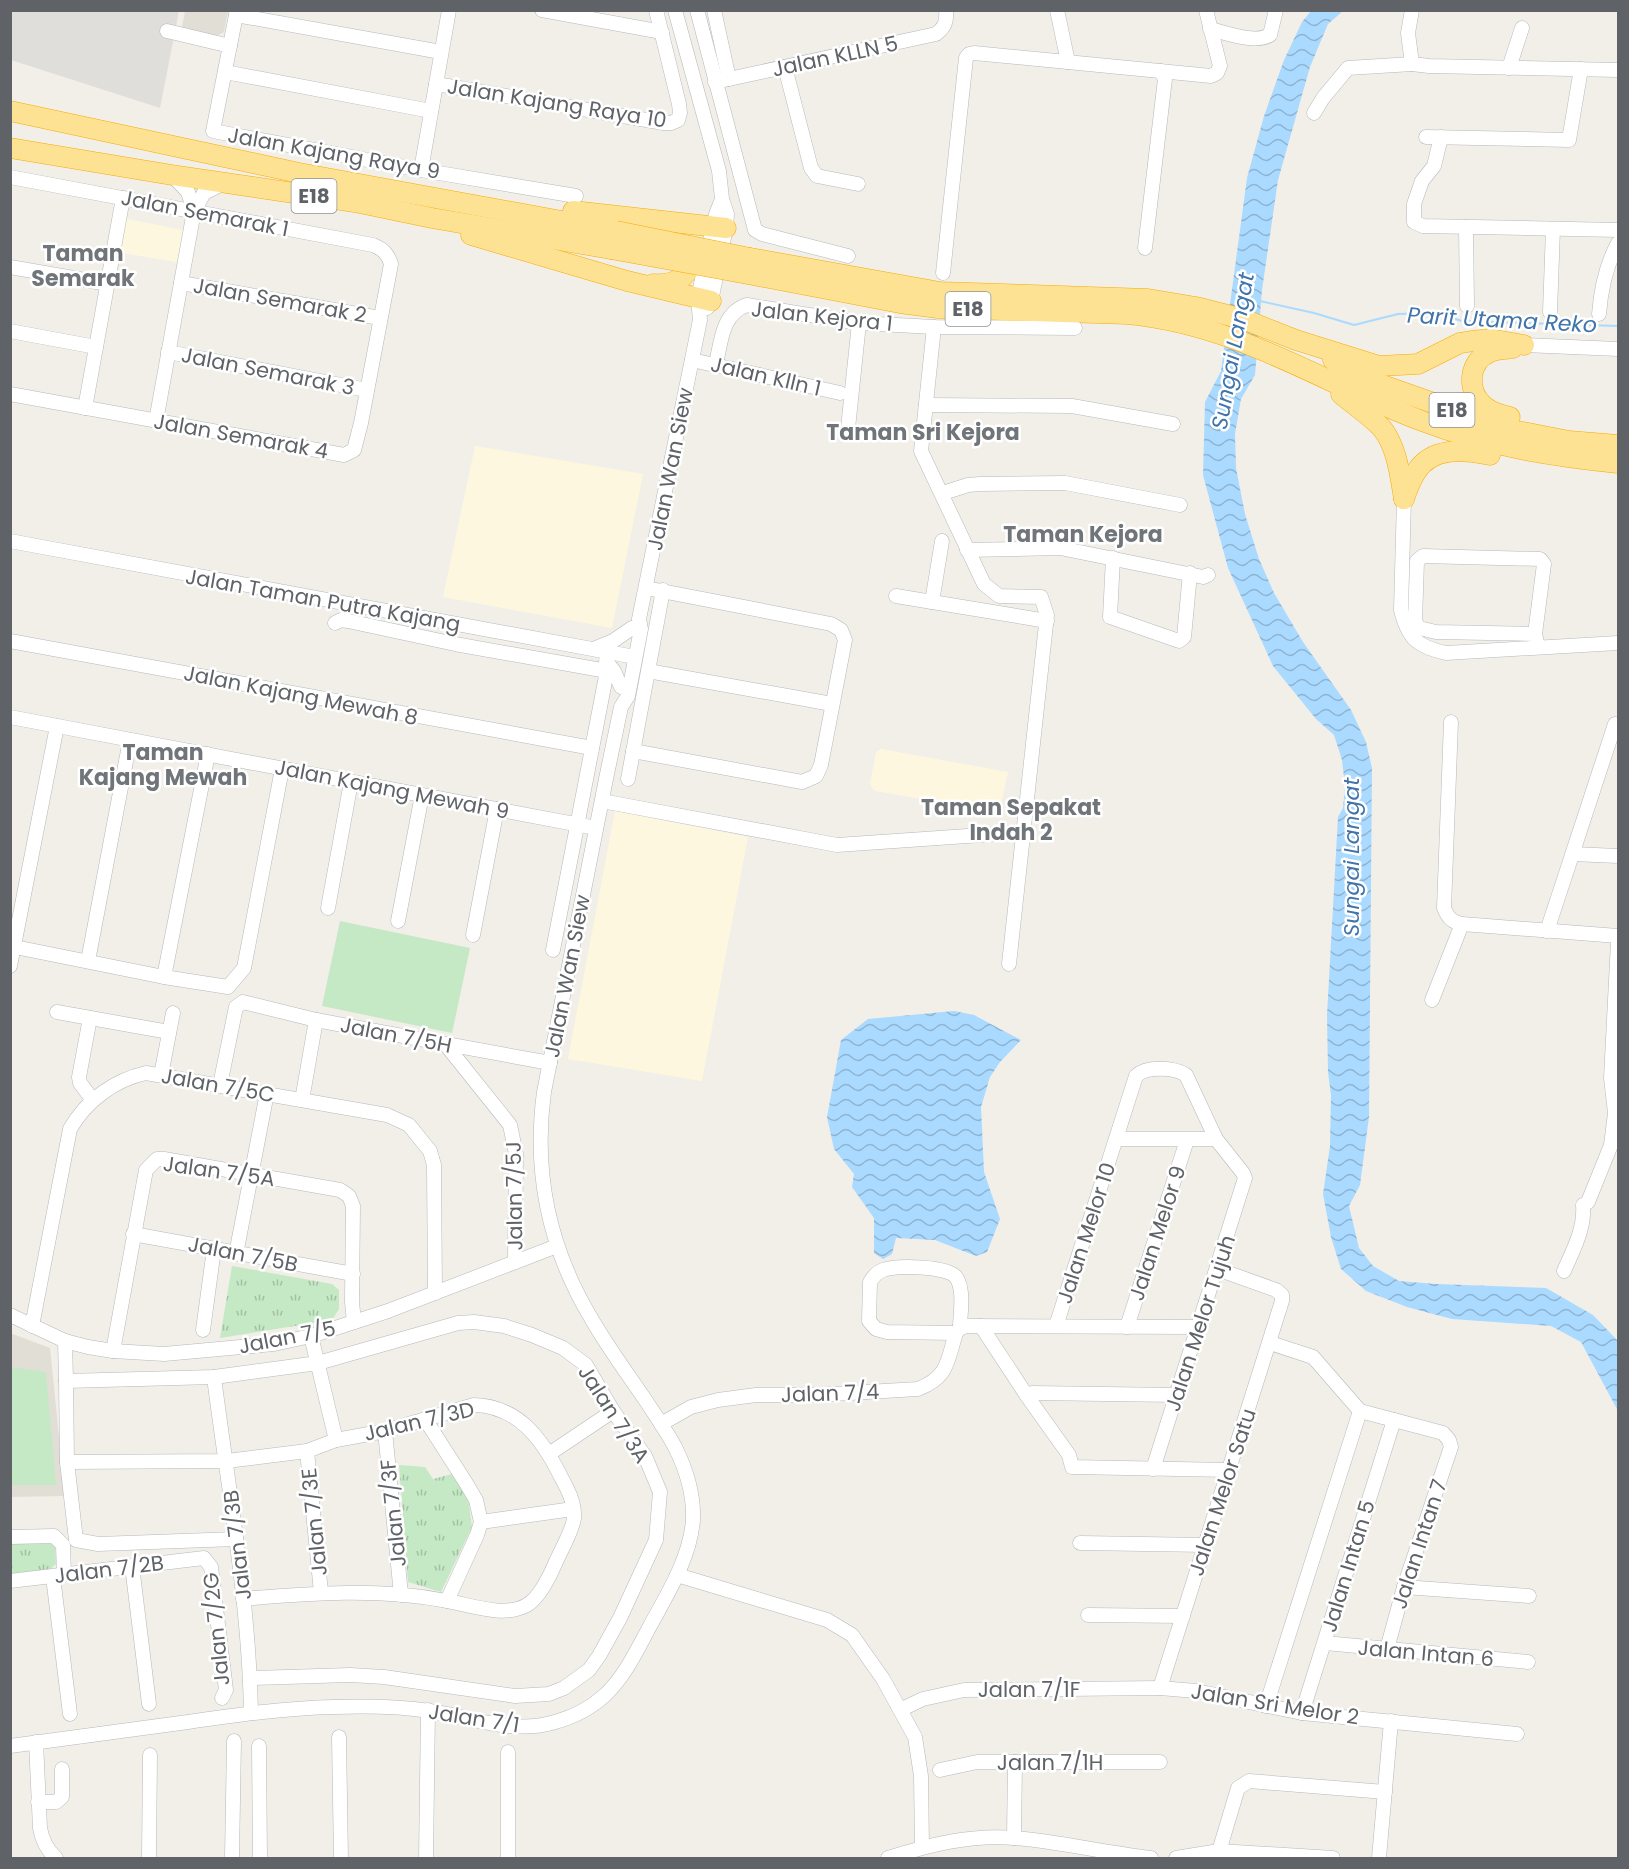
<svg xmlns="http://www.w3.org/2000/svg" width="1629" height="1869" font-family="Poppins,sans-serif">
<defs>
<pattern id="park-tufts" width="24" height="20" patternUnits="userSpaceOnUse" patternTransform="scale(1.5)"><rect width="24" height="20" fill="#c5e8c5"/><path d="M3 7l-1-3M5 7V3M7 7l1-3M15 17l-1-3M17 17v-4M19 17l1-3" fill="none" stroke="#a3c0a4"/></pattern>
<pattern id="water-waves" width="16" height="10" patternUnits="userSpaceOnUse" patternTransform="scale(1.5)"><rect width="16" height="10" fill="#aadaff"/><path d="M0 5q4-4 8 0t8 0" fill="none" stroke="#8eb4d2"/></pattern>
</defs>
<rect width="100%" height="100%" fill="#f1efe8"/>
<g fill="#fef7e0">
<path d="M123,218L187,231L181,263L117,252Z"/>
<path d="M475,446L643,474L612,628L443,597Z"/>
<path d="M881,749L1008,772L1000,809L991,811L876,791L872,788L870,783L876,752Z"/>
<path d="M615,811L748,837L702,1081L568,1059Z"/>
</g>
<path fill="#e0deda" d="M11,11H179L160,108L11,60Z"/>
<g fill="#e1ded6">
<path d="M185,11H228L224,32L212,38L181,32Z"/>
<path d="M10,1333L50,1348L65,1496L11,1497Z"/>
</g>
<g fill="url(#park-tufts)">
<path d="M232,1266L332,1284L339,1290V1309L332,1320L220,1338Z"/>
<path d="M399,1465L425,1467L433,1479L452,1474L468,1498L472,1527L441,1592L408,1582Z"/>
<path d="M55,1543L56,1564L49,1570L11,1574L10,1544Z"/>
</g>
<g fill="#c5e8c5">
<path d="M340,921L470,948L452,1033L322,1006Z"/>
<path d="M11,1367L46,1372L56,1485H11Z"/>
</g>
<g fill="url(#water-waves)">
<path d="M1311,11H1343L1328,24L1310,67L1278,180L1262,290L1255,375L1241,399L1235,434L1236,468L1245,514L1259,559L1274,593L1303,642L1351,710L1366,742L1372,768L1369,1117L1360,1185L1349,1206L1359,1248L1373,1266L1399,1281L1436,1284L1546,1288L1593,1315L1618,1341V1411L1581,1342L1551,1326L1452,1319L1407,1307L1366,1291L1341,1269L1331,1237L1323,1194L1330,1146L1331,1095L1328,1072L1327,1015L1338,817L1343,808L1345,786L1342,760L1334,735L1316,719L1273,666L1228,568L1203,475L1205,402L1221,371L1247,178L1264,116L1284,60L1302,22Z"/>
<path d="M954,1011L974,1015L1021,1040L1000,1062L990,1077L981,1107L984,1172L1000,1219L987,1252L976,1256L935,1240L896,1238L892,1254L883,1259L874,1253V1218L852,1187L854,1174L834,1149L827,1117L841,1040L868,1019Z"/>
</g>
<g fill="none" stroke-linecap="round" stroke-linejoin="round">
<path stroke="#aadaff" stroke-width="2" d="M1260,301L1314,313L1354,325L1398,314L1436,313L1462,321L1618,326"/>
<defs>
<g id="minor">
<path d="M237,10L213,131L421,170L576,196"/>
<path d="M542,10L662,32"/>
<path d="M675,10L719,171L722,199L727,214L726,228L711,301L707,308"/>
<path d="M697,10L755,230L762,234L848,256"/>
<path d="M714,10L729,79"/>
<path d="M1057,10L1068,62"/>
<path d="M1412,10L1408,33L1412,64L1429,66L1618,70"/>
<path d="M236,15L441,52"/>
<path d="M1210,29C1227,33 1254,44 1270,35L1276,10"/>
<path d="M167,31L230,46"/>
<path d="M785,67L811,168L817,176L858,184"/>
<path d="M1509,68L1522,28"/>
<path d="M225,72L431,111"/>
<path d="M715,82L936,34C945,27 947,22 946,10"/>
<path d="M436,84L664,123H671L678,120L680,113L679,104L656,10"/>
<path d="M1314,113L1323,98L1348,68L1412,64"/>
<path d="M1426,137L1569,140L1581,69"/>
<path d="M1441,137L1434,166L1422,181L1414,204V222L1423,226L1618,230"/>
<path d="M421,170L449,10"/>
<path d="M173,176L188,192L194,211"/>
<path d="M10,177L373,245C383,249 388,254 391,264L361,423L354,450L344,455L10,394"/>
<path d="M1466,227L1467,306"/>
<path d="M1145,248L1165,79L1161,71"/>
<path d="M10,267L108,284"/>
<path d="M943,273L966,58L969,54L974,53L1211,76L1217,73L1220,66L1206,10"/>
<path d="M181,283L380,318"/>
<path d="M1550,312L1553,229"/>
<path d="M1599,314C1601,289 1606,265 1618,243"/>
<path d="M934,327L921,451L984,584L999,596L1041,597L1047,615L1009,964"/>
<path d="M10,331L96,347"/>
<path d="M1524,345L1618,349"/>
<path d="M168,352L367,390"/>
<path d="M692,360L840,393"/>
<path d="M716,364C721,342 722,313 747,305L859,323L934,327L1075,328"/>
<path d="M926,405L1072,406L1173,424"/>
<path d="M85,408L123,198"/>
<path d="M156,421L194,211L204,193L224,183"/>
<path d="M848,428L859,323"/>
<path d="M943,493L968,485L980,484L1065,483L1180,505"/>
<path d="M1404,499L1401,610C1408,639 1418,647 1446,653L1618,643"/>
<path d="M10,541L635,657"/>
<path d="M967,550L1060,548L1203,577L1208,575"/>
<path d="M1113,558L1110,617L1179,641L1184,637L1190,573"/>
<path d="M896,596L1047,621"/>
<path d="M932,602L942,541"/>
<path d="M335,623L341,620L348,621L455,644L607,671L553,950"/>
<path d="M1535,634L1436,632L1419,628L1415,621L1417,561L1423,556L1540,559L1544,564L1535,634L1538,647"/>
<path d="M10,641L592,748"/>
<path d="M596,648L613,641L632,628"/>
<path d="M606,661L614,671L621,687"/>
<path d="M648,671L832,704"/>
<path d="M10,717L596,828"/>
<path d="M1451,722L1444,908C1448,918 1452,922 1462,924L1618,936"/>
<path d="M633,751L802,782L816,776L821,765L845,640L841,630L831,624L646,588"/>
<path d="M628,779L663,590"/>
<path d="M602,801L837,845L1024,832"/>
<path d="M1573,854L1618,856"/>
<path d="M328,908L351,782"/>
<path d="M398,921L422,795"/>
<path d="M1547,931L1615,724"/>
<path d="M473,935L497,809"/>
<path d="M15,947L164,977L228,987L244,968L282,769"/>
<path d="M88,961L130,740"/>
<path d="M10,966L57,726"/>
<path d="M164,977L208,754"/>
<path d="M1432,1000L1462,924"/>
<path d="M57,1012L169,1032"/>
<path d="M90,1018L79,1077L80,1083L92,1099"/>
<path d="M446,1045L510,1125L516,1154L515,1262"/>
<path d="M161,1075L173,1013"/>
<path d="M220,1085L236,1007L243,1002L316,1020L550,1063"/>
<path d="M302,1100L316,1020"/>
<path d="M1116,1139H1216L1243,1173L1245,1178L1153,1469"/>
<path d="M1588,1202L1611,1145L1615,1113L1611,1078L1618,942"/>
<path d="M133,1234L353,1274"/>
<path d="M236,1254L267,1093"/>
<path d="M1564,1271C1573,1250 1585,1229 1583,1205"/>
<path d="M10,1315L65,1341L88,1347L113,1351L164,1354L274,1344L311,1336L388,1311L557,1246"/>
<path d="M32,1326L70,1129C86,1101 114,1080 146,1073L387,1115L409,1125L430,1151L434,1165L435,1293"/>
<path d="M981,1326L1027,1396L1069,1455L1072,1467L1230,1470"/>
<path d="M1056,1326L1136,1076C1146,1066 1174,1067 1186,1075L1216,1139"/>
<path d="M1127,1327L1187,1140"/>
<path d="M203,1330L214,1249"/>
<path d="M956,1333L887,1332L876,1329L869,1321L870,1282C873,1277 877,1272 883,1270C897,1265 947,1266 956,1277C965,1290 960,1314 960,1328"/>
<path d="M311,1336L336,1440"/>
<path d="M65,1341L66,1381L214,1377L318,1363L458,1323L474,1322L504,1326L532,1335L563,1348L586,1365L613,1411L645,1456L660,1492L656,1540L620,1618L599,1656L589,1670L564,1688L549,1694L515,1696L384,1677L350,1675L251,1678"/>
<path d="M113,1351L146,1170L157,1159H164L340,1190L349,1196L353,1206L352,1302L354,1322"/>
<path d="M214,1377C228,1488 249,1600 251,1713"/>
<path d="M66,1381L67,1462L76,1540L98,1544L236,1539"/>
<path d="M1027,1396L1032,1393L1177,1395"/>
<path d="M1360,1411L1443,1433L1449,1440L1451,1447L1404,1587L1387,1649"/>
<path d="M425,1419L466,1483L476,1500L481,1522L477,1535L447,1601"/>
<path d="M661,1424L691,1407L718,1400L756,1395H816L918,1389C949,1377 947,1361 956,1333L960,1328L967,1326L1198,1327"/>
<path d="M385,1431L401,1595"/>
<path d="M307,1451L321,1592"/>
<path d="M549,1454L613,1411"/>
<path d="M67,1462L227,1461L307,1451L336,1440L385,1431L474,1405C518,1406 542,1439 560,1475C567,1488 575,1502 574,1518C573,1530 560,1552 555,1564C550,1576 539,1598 527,1605C504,1618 471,1605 447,1601C380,1588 311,1593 243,1599"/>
<path d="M481,1522L573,1509"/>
<path d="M10,1537L54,1536L63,1545L64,1575"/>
<path d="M1080,1543L1206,1545"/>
<path d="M132,1566L149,1704"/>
<path d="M677,1575L827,1620L852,1635L883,1679L915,1737L921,1776L922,1847"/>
<path d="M53,1577L70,1714"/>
<path d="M10,1581L204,1558L211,1567L226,1690L222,1698"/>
<path d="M1404,1587L1529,1596"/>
<path d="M1088,1615L1183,1616"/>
<path d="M1325,1643L1528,1662"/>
<path d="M1160,1688L1282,1301V1295L1276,1290L1217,1269"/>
<path d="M1266,1706L1360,1411L1313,1357L1270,1343"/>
<path d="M902,1709L923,1699L964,1690L1160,1688L1196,1691L1302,1713L1517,1734"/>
<path d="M1302,1713L1394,1420"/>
<path d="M339,1737L341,1858"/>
<path d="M36,1742L40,1828C42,1840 47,1850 56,1858"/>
<path d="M10,1746C70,1738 129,1730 188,1722C236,1715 285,1708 334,1707C365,1706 398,1706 429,1711C471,1717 513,1735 555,1722C573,1717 591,1708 605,1695C625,1676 637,1650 650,1626C668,1593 690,1558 693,1520C694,1495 686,1469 675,1447C650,1402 616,1362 591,1318C549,1248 533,1173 544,1092L607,774L621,707L628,696L641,629L639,619L700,320L698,298L716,214L722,199"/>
<path d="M259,1746L260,1858"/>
<path d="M508,1752V1858"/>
<path d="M940,1770L977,1762H1160"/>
<path d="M38,1802H56L62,1797V1769"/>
<path d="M1014,1838L1015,1762"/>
<path d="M149,1858L150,1755"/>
<path d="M232,1858L234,1741"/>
<path d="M426,1858L428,1710"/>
<path d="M888,1858C929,1845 971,1834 1015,1838C1061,1842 1106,1853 1151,1858"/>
<path d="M1176,1858L1219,1851L1333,1858"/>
<path d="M1217,1858L1238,1788L1249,1781L1385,1792"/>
<path d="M1379,1858L1391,1721"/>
</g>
<g id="highway">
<path d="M10,111L299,173L616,231"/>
<path d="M10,148L172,175L355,202L432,218L611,249"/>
<path d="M573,211L726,228"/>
<path d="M471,235L627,281L711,301"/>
<path d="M750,258L940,292L1148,299L1196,307L1243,319L1296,340L1379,366L1418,364L1460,343L1473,341L1490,339L1524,345"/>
<path d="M748,274L900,303L938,308L1127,314C1238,324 1322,383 1422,421C1487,446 1550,456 1618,463"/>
<path d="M653,284C680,286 690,274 698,250"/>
<path d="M1333,360L1368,380L1507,429L1569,441L1618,445"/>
<path d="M1341,394C1354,405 1369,415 1381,427C1397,446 1400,475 1404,499"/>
<path d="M1510,417C1501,415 1491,412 1484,406C1467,392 1467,362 1490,352C1496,349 1506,349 1513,348"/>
<path d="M1404,499C1407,490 1411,480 1416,472C1432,446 1464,450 1490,455"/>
</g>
</defs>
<use href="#minor" stroke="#b5b8bc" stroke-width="15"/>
<use href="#highway" stroke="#f9ab00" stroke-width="21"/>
<use href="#minor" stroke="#fff" stroke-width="14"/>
<use href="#highway" stroke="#fde293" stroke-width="20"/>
<defs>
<g id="highway-bridge">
<path d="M616,231L750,258"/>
<path d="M611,249L748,274"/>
</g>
</defs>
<use href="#highway-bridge" stroke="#f9ab00" stroke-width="21" stroke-linecap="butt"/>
<use href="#highway-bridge" stroke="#fde293" stroke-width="20"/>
</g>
<g text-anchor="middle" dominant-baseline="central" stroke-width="5" stroke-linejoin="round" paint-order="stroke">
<g fill="#fff" stroke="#8f9295" stroke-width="1.5">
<rect x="291.5" y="179" width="45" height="34" rx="4.5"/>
<rect x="945.5" y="292" width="45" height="34" rx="4.5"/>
<rect x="1429.5" y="393" width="45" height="34" rx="4.5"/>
</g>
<g font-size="20" font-weight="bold" fill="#5f6368">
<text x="314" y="196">E18</text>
<text x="968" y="309">E18</text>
<text x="1452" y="410">E18</text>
</g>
<g font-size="21" fill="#5f6368" stroke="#fff">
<text transform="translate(835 56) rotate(-12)">Jalan KLLN 5</text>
<text transform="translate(557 103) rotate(9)">Jalan Kajang Raya 10</text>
<text transform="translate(334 153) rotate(10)">Jalan Kajang Raya 9</text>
<text transform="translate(205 213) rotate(11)">Jalan Semarak 1</text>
<text transform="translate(280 300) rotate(10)">Jalan Semarak 2</text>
<text transform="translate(822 316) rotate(6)">Jalan Kejora 1</text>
<text transform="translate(268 371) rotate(11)">Jalan Semarak 3</text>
<text transform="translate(766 376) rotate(13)">Jalan Klln 1</text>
<text transform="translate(241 436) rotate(10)">Jalan Semarak 4</text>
<text transform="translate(670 469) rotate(-79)">Jalan Wan Siew</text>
<text transform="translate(323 600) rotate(10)">Jalan Taman Putra Kajang</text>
<text transform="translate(301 695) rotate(11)">Jalan Kajang Mewah 8</text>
<text transform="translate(392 789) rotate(11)">Jalan Kajang Mewah 9</text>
<text transform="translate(567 976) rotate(-79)">Jalan Wan Siew</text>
<text transform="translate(396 1035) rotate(11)">Jalan 7/5H</text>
<text transform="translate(218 1085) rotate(10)">Jalan 7/5C</text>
<text transform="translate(219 1171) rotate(8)">Jalan 7/5A</text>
<text transform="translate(514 1196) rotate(-91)">Jalan 7/5J</text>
<text transform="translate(1086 1233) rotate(-72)">Jalan Melor 10</text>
<text transform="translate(1157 1233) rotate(-72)">Jalan Melor 9</text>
<text transform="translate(243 1254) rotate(11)">Jalan 7/5B</text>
<text transform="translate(1200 1323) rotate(-72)">Jalan Melor Tujuh</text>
<text transform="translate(287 1337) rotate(-11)">Jalan 7/5</text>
<text transform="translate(830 1393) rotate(-2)">Jalan 7/4</text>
<text transform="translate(614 1414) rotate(57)">Jalan 7/3A</text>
<text transform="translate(419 1421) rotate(-13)">Jalan 7/3D</text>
<text transform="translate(1222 1492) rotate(-72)">Jalan Melor Satu</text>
<text transform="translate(393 1513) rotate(-96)">Jalan 7/3F</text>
<text transform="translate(314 1522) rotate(-96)">Jalan 7/3E</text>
<text transform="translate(1419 1544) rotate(-72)">Jalan Intan 7</text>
<text transform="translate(237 1545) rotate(-97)">Jalan 7/3B</text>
<text transform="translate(1348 1566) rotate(-73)">Jalan Intan 5</text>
<text transform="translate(109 1569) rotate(-7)">Jalan 7/2B</text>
<text transform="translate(216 1629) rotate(-96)">Jalan 7/2G</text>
<text transform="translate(1426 1653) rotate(5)">Jalan Intan 6</text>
<text x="1029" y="1689">Jalan 7/1F</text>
<text transform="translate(1275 1704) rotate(9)">Jalan Sri Melor 2</text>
<text transform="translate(474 1718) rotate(9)">Jalan 7/1</text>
<text x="1050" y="1762">Jalan 7/1H</text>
</g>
<g font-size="22" font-weight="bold" fill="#70757a" stroke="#fff">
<text x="83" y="253">Taman<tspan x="83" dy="25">Semarak</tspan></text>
<text x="923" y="432">Taman Sri Kejora</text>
<text x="1083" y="534">Taman Kejora</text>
<text x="163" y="752">Taman<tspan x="163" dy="25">Kajang Mewah</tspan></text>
<text x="1011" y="807">Taman Sepakat<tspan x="1011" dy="25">Indah 2</tspan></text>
</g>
<g font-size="22" font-style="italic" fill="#4174aa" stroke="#fff">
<text transform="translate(1502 320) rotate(3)">Parit Utama Reko</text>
<text transform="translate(1233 351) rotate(-80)">Sungai Langat</text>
<text transform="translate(1351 857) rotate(-90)">Sungai Langat</text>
</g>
</g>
<rect width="1629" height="1869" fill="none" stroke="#5f6368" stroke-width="24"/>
</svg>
